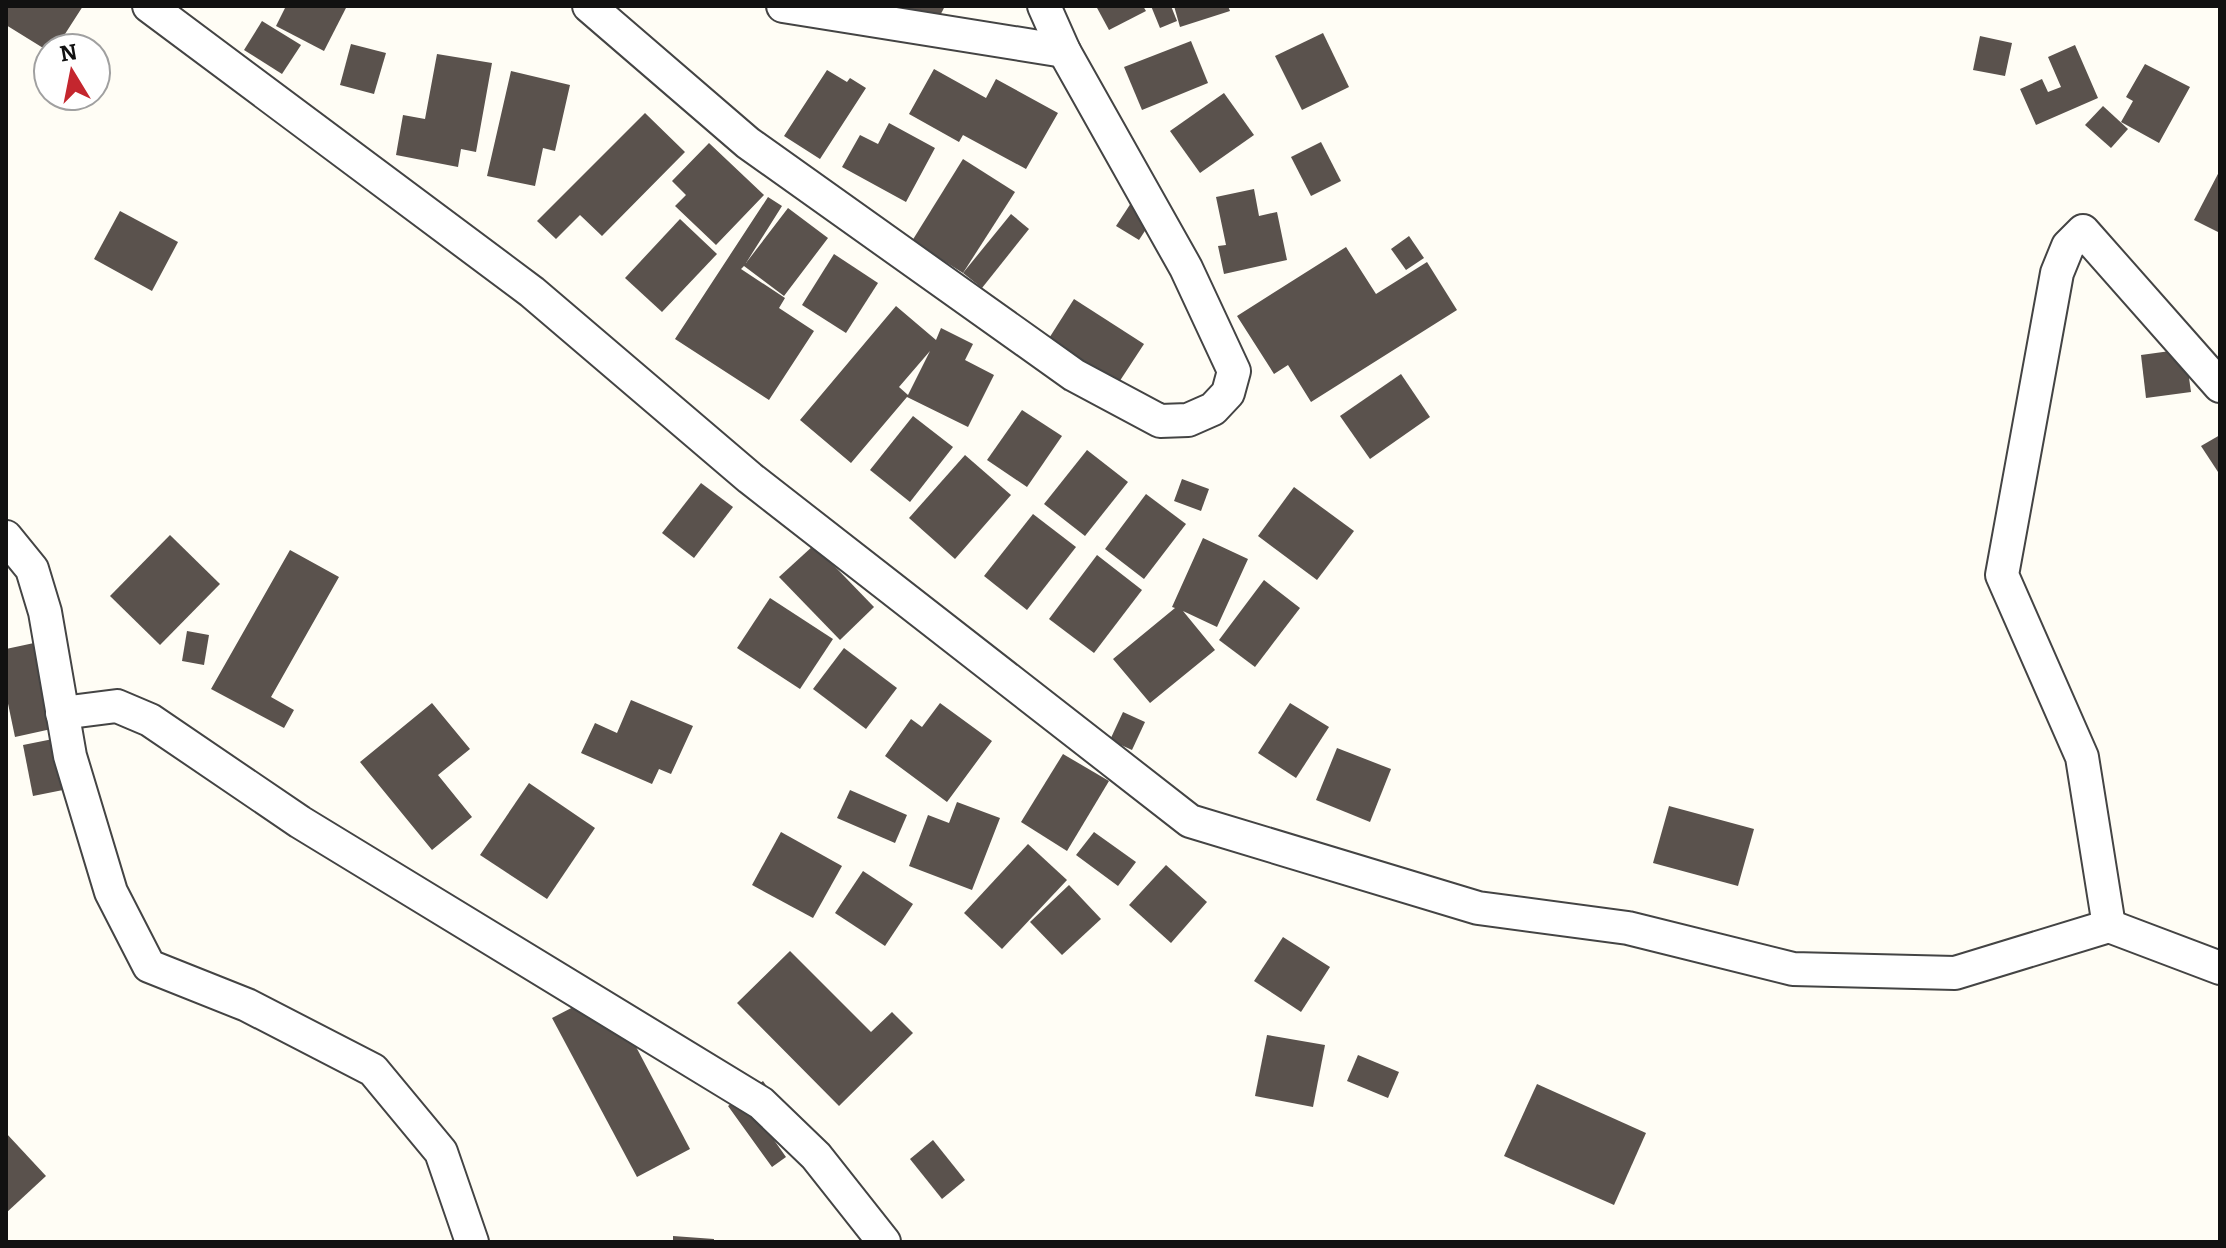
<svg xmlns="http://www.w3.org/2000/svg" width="2226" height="1248" font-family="Bitter,serif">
<rect width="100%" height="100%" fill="#fffdf5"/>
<g fill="#5a524d" fill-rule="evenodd">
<path d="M6,6H83L56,48H48V51L6,25Z"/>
<path d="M286,6H347L324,51L276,26Z"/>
<path d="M874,6H945L930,35Z"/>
<path d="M1096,6H1143L1146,11L1109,30Z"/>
<path d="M1151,6H1171L1177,21L1160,28Z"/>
<path d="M1174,6H1228L1230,11L1180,27Z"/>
<path d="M262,21L301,45L282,74L244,50Z"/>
<path d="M1323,33L1349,87L1302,110L1275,56Z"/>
<path d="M1980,36L2012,43L2005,76L1973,70Z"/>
<path d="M1191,41L1208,83L1142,110L1124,67Z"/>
<path d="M351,44L386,53L374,94L340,85Z"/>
<path d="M2075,45L2098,98L2036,125L2020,89L2042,79L2048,92L2061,87L2048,57Z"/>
<path d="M437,54L492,63L476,152L461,149L458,167L396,155L403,115L425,119Z"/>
<path d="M2145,64L2190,87L2159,143L2121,122L2133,101L2126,97Z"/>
<path d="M934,69L986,98L996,79L1058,113L1026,169L963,135L959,142L909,114Z"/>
<path d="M827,70L847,82L850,78L866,88L820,159L784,136Z"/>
<path d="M511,71L570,85L555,151L543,148L535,186L487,176Z"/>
<path d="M1224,93L1254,135L1200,173L1170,131Z"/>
<path d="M2103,106L2128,129L2111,148L2085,125Z"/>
<path d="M645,113L685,152L602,236L580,215L556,239L537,221Z"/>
<path d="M889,123L935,148L906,202L842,167L860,135L878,144Z"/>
<path d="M1321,142L1341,181L1311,196L1291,157Z"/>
<path d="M709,143L764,195L716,245L675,206L686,195L672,181Z"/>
<path d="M963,159L1015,192L963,273L912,241Z"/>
<path d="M2220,170V233L2194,220Z"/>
<path d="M1254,189L1259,216L1277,212L1287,260L1224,274L1218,246L1226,245L1216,197Z"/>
<path d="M768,197L782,206L746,263L788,208L828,238L784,296L744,266L741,269L785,298L779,308L814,331L769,400L675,339Z"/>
<path d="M1131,203L1154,217L1139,240L1116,226Z"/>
<path d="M120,211L178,242L152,291L94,259Z"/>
<path d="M1011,214L1029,229L982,288L963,273Z"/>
<path d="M680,219L717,254L662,312L625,278Z"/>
<path d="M1409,236L1424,258L1406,270L1391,249Z"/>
<path d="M1346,247L1376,294L1427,262L1457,310L1311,402L1288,365L1274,374L1237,316Z"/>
<path d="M834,254L878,283L846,333L802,305Z"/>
<path d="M1074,299L1144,344L1108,399L1039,354Z"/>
<path d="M896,306L936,340L941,328L973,344L965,360L994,375L968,427L907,397L851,463L800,420ZM930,351L908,395L899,387Z"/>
<path d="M2185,349L2191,392L2146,398L2141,355Z"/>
<path d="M1401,374L1430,417L1370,459L1340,416Z"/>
<path d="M1022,410L1062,436L1027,487L987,460Z"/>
<path d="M913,416L953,447L910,502L870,470Z"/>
<path d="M2220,435V475L2201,446Z"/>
<path d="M1087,450L1128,482L1085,536L1044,504Z"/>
<path d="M965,455L1011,495L955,559L909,518Z"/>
<path d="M1182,479L1209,489L1201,511L1174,501Z"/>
<path d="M701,483L733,507L694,558L662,533Z"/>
<path d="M1294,487L1354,531L1317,580L1258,536Z"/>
<path d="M1146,494L1186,524L1144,579L1105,549Z"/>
<path d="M1033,514L1076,547L1027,610L984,576Z"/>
<path d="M170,535L220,584L160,645L110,596Z"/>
<path d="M1203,538L1248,559L1217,627L1183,611L1215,650L1150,703L1113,659L1175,608L1172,607Z"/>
<path d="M814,545L874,607L840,640L779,577Z"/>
<path d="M290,550L339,577L271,697L294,710L284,728L211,689Z"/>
<path d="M1097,555L1142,590L1094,653L1049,619Z"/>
<path d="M1264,580L1300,608L1255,667L1219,640Z"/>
<path d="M770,598L833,639L800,689L737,648Z"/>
<path d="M187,631L209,635L204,665L182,661Z"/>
<path d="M48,640L65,726L15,737L6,694V649Z"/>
<path d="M844,648L897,688L866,729L813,689Z"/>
<path d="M631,700L693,726L671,774L659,769L652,784L581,753L595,723L617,733Z"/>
<path d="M432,703L470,749L438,775L472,817L432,850L360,762Z"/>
<path d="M940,703L992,741L947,802L885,756L911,719L922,727Z"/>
<path d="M1290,703L1329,727L1296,778L1258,753Z"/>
<path d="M1123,712L1145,722L1132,750L1110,740Z"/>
<path d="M58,738L68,789L33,796L23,745Z"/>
<path d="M1337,748L1391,769L1370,822L1316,800Z"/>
<path d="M1063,754L1109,781L1067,851L1021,822Z"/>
<path d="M529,783L595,828L547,899L480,855Z"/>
<path d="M850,790L907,815L895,843L837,818Z"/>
<path d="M957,802L1000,818L972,890L909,866L928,815L949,823Z"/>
<path d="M1669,806L1754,829L1738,886L1653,863Z"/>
<path d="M781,832L842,866L813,918L752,885Z"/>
<path d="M1094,832L1136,862L1118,886L1076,855Z"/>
<path d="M1028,844L1067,880L1002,949L964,913Z"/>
<path d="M1166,865L1207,902L1171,943L1129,905Z"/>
<path d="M863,871L913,904L885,946L835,913Z"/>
<path d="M1069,885L1101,919L1062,955L1030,922Z"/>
<path d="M1283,937L1330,967L1301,1012L1254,981Z"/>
<path d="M790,951L871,1032L892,1012L913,1033L839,1106L737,1003Z"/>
<path d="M606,990L690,1149L637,1177L552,1018Z"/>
<path d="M1267,1035L1325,1045L1313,1107L1255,1096Z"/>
<path d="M1358,1055L1399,1072L1388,1098L1347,1081Z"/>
<path d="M763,1081L794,1126L774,1140L786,1157L772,1167L728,1106Z"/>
<path d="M1537,1084L1646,1133L1614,1205L1504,1156Z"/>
<path d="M6,1133L46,1176L6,1213Z"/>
<path d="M933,1140L965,1180L942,1199L910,1159Z"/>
<path d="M673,1236L714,1239V1242H673Z"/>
</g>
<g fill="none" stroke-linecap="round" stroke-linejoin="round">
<defs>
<g id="minor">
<path d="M149,6L532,292L750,478L1190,821L1478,908L1628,928L1793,969L1955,973L2109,926L2220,968"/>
<path d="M589,6L748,143L1074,375L1160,421L1188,420L1213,409L1228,393L1234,371L1186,268L1064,51L1044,6"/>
<path d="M783,6L1064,51"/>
<path d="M6,537L32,569L45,612L70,756L111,892L149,966L247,1005L373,1070L441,1152L472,1242"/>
<path d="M62,713L117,706L150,720L300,822L761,1103L816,1156L884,1242"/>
<path d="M2109,926L2082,757L2002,575L2057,273L2068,246L2083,231L2220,386"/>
</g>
</defs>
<use href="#minor" stroke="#444" stroke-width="36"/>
<use href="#minor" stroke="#fff" stroke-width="32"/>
</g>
<rect width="2226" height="1248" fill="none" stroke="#111111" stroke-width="16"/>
<g transform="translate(72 72) rotate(350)"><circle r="38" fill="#ffffff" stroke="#a0a0a0" stroke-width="2"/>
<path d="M0-6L14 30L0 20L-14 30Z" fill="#c4262e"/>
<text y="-12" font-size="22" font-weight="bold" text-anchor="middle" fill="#111111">N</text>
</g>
</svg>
